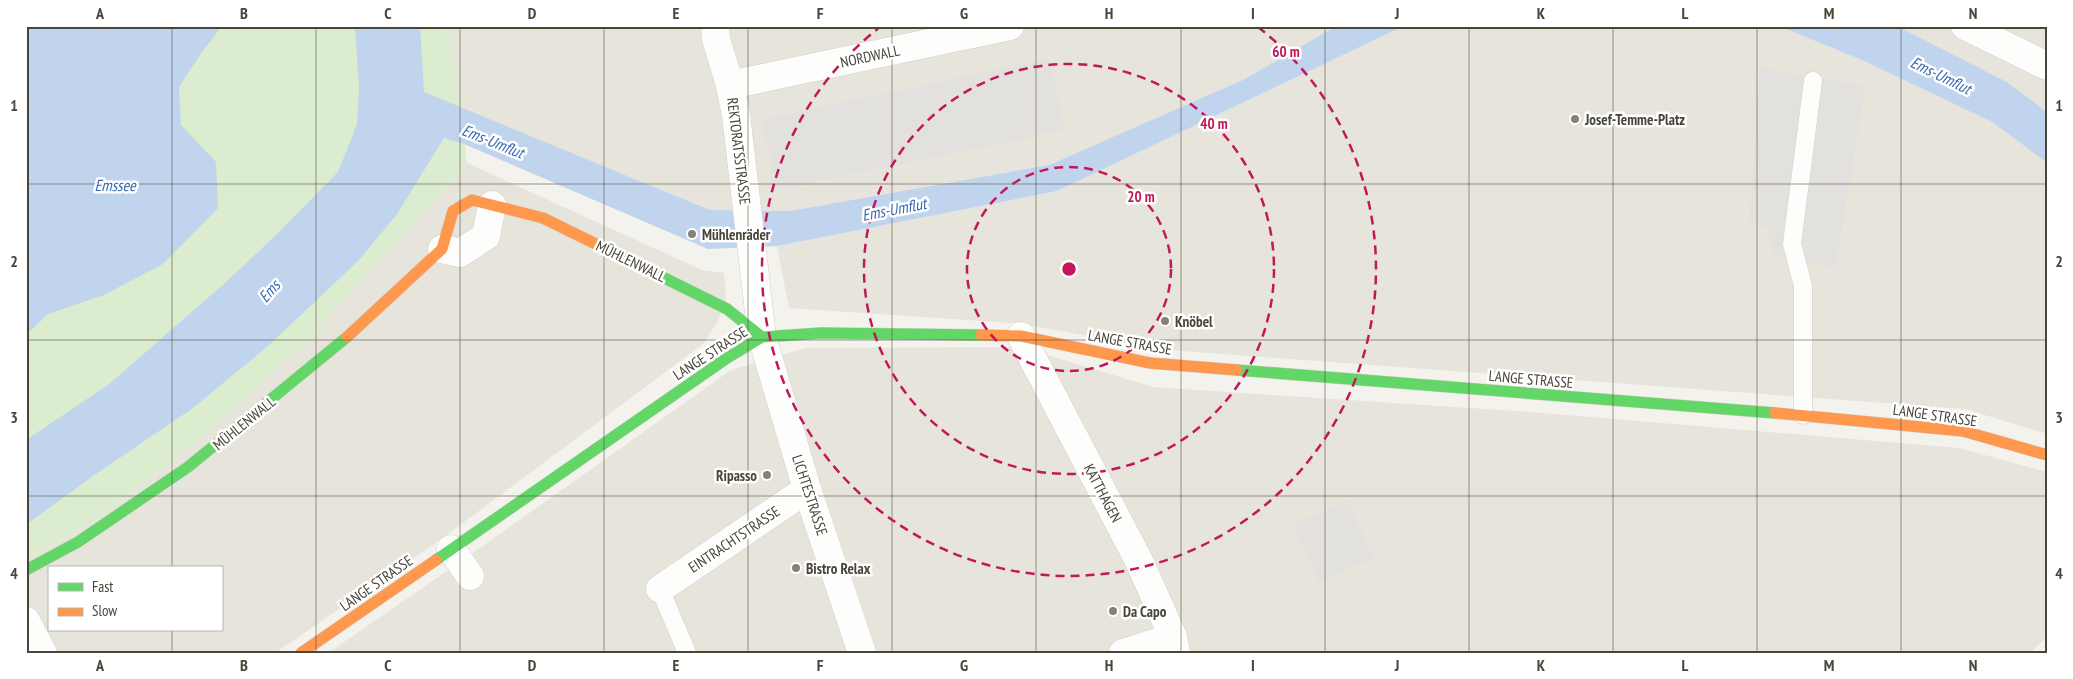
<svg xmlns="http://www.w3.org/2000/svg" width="2073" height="679" font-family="'PT Sans Narrow',sans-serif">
<rect width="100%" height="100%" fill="#f3f2ed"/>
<g fill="#e6e4db" fill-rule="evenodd">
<path d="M446,26H1336L1245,79L1049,165L790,211L710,210L459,107L452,50Z"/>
<path d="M1404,26H1779L1864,61L1992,122L2047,163V434L1965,409L1155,349L1024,324L789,308L777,246L1057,191Z"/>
<path d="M1897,26H2047V112L2007,82Z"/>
<path d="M467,163L702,270L724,273L726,297L718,321L703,344L444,537L275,653H26V560L100,518L209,432L315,332ZM49,568H221V630H49Z"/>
<path d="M1021,347L1153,387L1530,412L1959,448L2047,472V637L2030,653H328L463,560L731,370L805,348Z"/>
</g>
<path fill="#dbeccf" d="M26,26H446L452,50L467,163L315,333L209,432L100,518L26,560Z"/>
<g fill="#e2e1dd">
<path d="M1049,59L1065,130L777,190L762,119Z"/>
<path d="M1760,68L1865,86L1836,267L1774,256L1767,226L1749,225Z"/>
<path d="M1348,500L1373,558L1319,582L1294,524Z"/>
</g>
<g fill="#c1d4ee">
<path d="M26,26H222L202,52L179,87L181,125L216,162L218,208L163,264L104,295L48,314L26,335Z"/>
<path d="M355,26H420L424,92L710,210L790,211L1049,165L1245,79L1336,26H1404L1057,191L777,246L708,249L464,144L444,138L397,214L360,259L267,347L193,408L90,478L26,525V440L108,385L225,283L276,235L338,172L357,124L359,89Z"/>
<path d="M1779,26H1897L2007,82L2047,112V163L1992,122L1864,61Z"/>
</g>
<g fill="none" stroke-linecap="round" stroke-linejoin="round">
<defs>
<g id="lane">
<path d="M1803,415V286L1792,244L1813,81"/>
<path d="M660,589L687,653"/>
</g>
<g id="street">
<path d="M715,26L716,39L730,85L736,115L762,337L807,489L862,653"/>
<path d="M1965,26L2047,66"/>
<path d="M730,85L1010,26"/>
<path d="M442,249L460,253L486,236L492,205"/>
<path d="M1021,336L1139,561L1173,637L1176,653"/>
<path d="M451,549L470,576"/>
<path d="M660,589L807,489"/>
<path d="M26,621L43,653"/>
<path d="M1123,653L1173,637"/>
</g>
<g id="fast">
<path d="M616,254L727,309L762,337"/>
<path d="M1237,370L1775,413"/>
<path d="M436,560L727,358L762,337L821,333L981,335"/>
<path d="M26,570L78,542L188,467L347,337"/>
</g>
<g id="slow">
<path d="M981,335L1021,336L1150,363L1237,370"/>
<path d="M347,337L442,249L453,211L472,200L543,218L616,254"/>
<path d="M1775,413L1963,431L2047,455"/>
<path d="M301,653L436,560"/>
</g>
</defs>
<use href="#lane" stroke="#d1d0ca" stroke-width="19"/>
<use href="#street" stroke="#d1d0ca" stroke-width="29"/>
<use href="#fast" stroke="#d1d0c4" stroke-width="12"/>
<use href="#slow" stroke="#d1d0c4" stroke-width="12"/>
<use href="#lane" stroke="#fdfdfc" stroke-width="18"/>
<use href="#street" stroke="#fdfdfc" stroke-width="28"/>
<use href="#fast" stroke="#63d668" stroke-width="11"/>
<use href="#slow" stroke="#ff974d" stroke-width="11"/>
</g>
<path fill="none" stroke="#494539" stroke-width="1" stroke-opacity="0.55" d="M172,26V568M316,26V653M460,26V653M604,26V653M748,26V653M892,26V653M1036,26V653M1181,26V653M1325,26V653M1469,26V653M1613,26V653M1757,26V653M1901,26V653M26,184H2047M26,340H2047M26,496H2047M172,630V653"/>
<g fill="none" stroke="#c2185b" stroke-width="2.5" stroke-dasharray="9 6">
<circle cx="1069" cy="269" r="102"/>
<circle cx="1069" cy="269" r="205"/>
<path d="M1258 27A307 307 0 1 1 880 27"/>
</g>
<g fill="#848278" stroke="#fff" stroke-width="2">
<circle cx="1575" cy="119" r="5"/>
<circle cx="692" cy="234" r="5"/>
<circle cx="1165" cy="321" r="5"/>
<circle cx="767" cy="475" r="5"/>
<circle cx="796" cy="568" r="5"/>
<circle cx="1113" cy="611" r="5"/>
</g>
<g text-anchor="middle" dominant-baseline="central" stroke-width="5" stroke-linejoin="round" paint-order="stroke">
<g font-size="15" fill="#494539" stroke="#fff">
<text transform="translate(870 56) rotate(-12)">NORDWALL</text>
<text transform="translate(739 151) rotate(83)">REKTORATSSTRASSE</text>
<text transform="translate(631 261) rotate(26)">MÜHLENWALL</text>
<text transform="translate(1130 342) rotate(10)">LANGE STRASSE</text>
<text transform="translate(710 353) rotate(-33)">LANGE STRASSE</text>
<text transform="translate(1531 379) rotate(5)">LANGE STRASSE</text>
<text transform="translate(1935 415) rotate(8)">LANGE STRASSE</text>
<text transform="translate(244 423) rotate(-39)">MÜHLENWALL</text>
<text transform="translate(1103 493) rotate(62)">KATTHAGEN</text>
<text transform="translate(810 495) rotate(72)">LICHTESTRASSE</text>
<text transform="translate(734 539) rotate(-34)">EINTRACHTSTRASSE</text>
<text transform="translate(376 583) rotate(-35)">LANGE STRASSE</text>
</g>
<g font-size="15" font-weight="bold" fill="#494539" stroke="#fff" text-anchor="start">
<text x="1585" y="119">Josef-Temme-Platz</text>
<text x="702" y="234">Mühlenräder</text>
<text x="1175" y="321">Knöbel</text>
<text x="757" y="475" text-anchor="end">Ripasso</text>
<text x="806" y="568">Bistro Relax</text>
<text x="1123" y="611">Da Capo</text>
</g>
<g font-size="16" font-style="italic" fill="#3568b1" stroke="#fff">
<text transform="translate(1941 75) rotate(26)">Ems-Umflut</text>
<text transform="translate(493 141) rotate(22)">Ems-Umflut</text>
<text x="115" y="185">Emssee</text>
<text transform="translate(894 209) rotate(-11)">Ems-Umflut</text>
<text transform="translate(269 291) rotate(-49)">Ems</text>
</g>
</g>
<circle cx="1069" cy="269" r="8" fill="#c2185b" stroke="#fff" stroke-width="2.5"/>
<g font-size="15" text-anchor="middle" font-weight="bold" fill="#c2185b" stroke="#fff" stroke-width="5" stroke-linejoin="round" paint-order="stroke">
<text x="1286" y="57">60 m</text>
<text x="1214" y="129">40 m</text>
<text x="1141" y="202">20 m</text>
</g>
<rect width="2073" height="679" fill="none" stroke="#ffffff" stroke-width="55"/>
<rect x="48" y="566" width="175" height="65" fill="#ffffff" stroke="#b6b5b0"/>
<rect x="58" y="583" width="25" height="8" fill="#63d668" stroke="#b6b5b0"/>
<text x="92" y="592" font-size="15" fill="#494539">Fast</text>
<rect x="58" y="608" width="25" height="8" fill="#ff974d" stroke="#b6b5b0"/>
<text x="92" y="616" font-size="15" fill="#494539">Slow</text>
<rect x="28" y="28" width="2018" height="624" fill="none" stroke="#494539" stroke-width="2"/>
<g font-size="16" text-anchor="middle" font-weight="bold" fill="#494539">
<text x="100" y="19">A</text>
<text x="244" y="19">B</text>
<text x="388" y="19">C</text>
<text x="532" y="19">D</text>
<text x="676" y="19">E</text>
<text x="820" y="19">F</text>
<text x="964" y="19">G</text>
<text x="1109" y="19">H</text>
<text x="1253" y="19">I</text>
<text x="1397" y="19">J</text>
<text x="1541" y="19">K</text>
<text x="1685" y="19">L</text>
<text x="1829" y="19">M</text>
<text x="1973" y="19">N</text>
<text x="14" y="111">1</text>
<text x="2059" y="111">1</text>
<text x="14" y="267">2</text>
<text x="2059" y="267">2</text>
<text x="14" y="423">3</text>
<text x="2059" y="423">3</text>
<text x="14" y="579">4</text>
<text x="2059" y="579">4</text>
<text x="100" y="671">A</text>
<text x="244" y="671">B</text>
<text x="388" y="671">C</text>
<text x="532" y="671">D</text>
<text x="676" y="671">E</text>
<text x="820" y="671">F</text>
<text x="964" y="671">G</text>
<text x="1109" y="671">H</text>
<text x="1253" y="671">I</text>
<text x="1397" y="671">J</text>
<text x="1541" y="671">K</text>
<text x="1685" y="671">L</text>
<text x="1829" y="671">M</text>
<text x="1973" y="671">N</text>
</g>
</svg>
